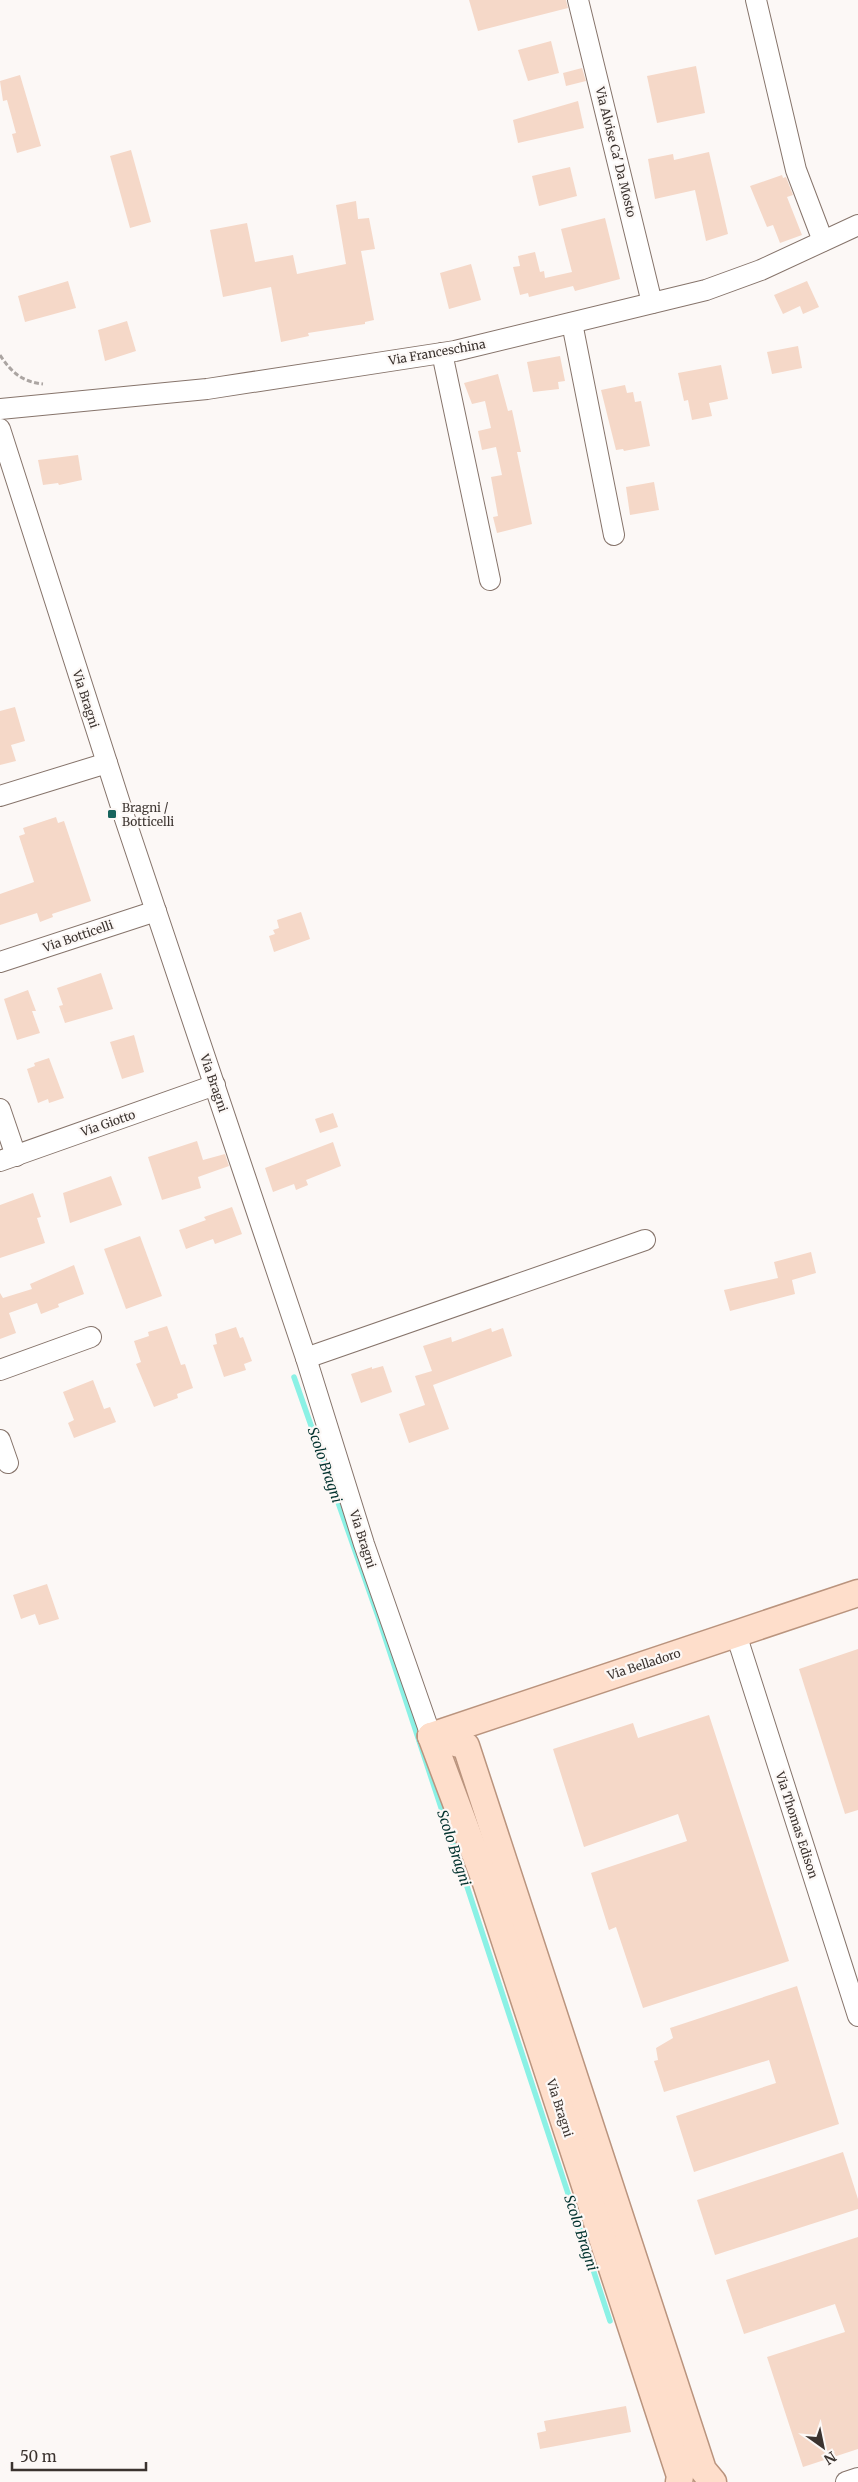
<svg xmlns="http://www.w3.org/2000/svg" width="858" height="2482" font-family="Merriweather,serif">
<rect width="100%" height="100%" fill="#fcf8f6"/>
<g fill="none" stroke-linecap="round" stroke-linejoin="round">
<path stroke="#8bf1e5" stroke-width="5.5" d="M294,1377L378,1616L610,2321"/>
</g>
<g fill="#f5d8c8">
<path d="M469,0H566L568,8L478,31Z"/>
<path d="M551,41L559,73L528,81L518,50Z"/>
<path d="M696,66L705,113L657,123L647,76Z"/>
<path d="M582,68L586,81L566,86L563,73Z"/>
<path d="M20,75L41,146L17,153L12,134L16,133L7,100L3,101L0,81Z"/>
<path d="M578,101L584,128L518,143L513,120Z"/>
<path d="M131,150L151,222L130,228L110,156Z"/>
<path d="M709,152L728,234L706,241L695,190L655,199L648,159L673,154L674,160Z"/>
<path d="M570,167L577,196L539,206L532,176Z"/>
<path d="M782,175L783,178L786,177L793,195L787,197L802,235L780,243L773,225L767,227L750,186Z"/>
<path d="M356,201L358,219L369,218L375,249L361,251L374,320L365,322V324L308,333L309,336L281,342L271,287L223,297L210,230L247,223L255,262L293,255L297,274L346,264L336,205Z"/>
<path d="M605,218L620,279L575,291L573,286L529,297L528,293L520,295L513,267L520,266L518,256L535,252L540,272L544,271L545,278L572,272L561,229Z"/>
<path d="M471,264L481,300L449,309L440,273Z"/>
<path d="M68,281L76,308L25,322L18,296Z"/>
<path d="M807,281L819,307L803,314L800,306L783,314L774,295Z"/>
<path d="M127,321L136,351L105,361L98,330Z"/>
<path d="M798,346L802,368L772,374L767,352Z"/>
<path d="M560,356L565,381L558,382L559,389L533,392L527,362Z"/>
<path d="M721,365L728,399L709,403L712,416L692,420L688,400L684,401L678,373Z"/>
<path d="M498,374L508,411L512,410L521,452H517L532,524L497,533L493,517L498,516L491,477L502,475L496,447L482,450L478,431L491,428L485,401L472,404L464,383Z"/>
<path d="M625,385L627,393L633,392L635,402L641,401L650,446L624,451L623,449L616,450L601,390Z"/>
<path d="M78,455L82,480L59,485L58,483L43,485L38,460Z"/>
<path d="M654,482L659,510L630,515L626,487Z"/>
<path d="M15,707L25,741L11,745L16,761L0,765V711Z"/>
<path d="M56,817L58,823L64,821L91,901L52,914L53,917L40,922L37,913L0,925V894L34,882L19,836L25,834L23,828Z"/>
<path d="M301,912L310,939L274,952L269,936L275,934L273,930L279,928L277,920Z"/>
<path d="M101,973L113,1009L65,1023L59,1006L63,1005L57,988Z"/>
<path d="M28,990L36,1011H32L40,1033L17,1040L4,999Z"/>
<path d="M134,1035L144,1072L122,1079L110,1042Z"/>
<path d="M49,1058L64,1098L49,1103L48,1099L38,1103L27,1069L35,1066L34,1063Z"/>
<path d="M333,1113L338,1127L320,1133L315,1119Z"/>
<path d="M197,1141L203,1160L225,1154L229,1166L198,1177L201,1188L162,1200L148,1157Z"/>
<path d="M333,1142L341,1166L306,1180L308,1185L296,1190L294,1184L273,1192L265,1168Z"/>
<path d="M111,1176L122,1205L70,1223L63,1193Z"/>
<path d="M33,1193L41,1217L37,1218L45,1243L0,1258V1205Z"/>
<path d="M232,1207L242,1234L215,1244L213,1239L186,1249L179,1230L206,1220L204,1217Z"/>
<path d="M140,1236L162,1296L126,1309L104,1249Z"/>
<path d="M811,1252L816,1273L792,1280L795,1294L730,1311L724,1290L778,1278L774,1262Z"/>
<path d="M74,1265L84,1294L58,1304L59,1307L41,1314L37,1303L9,1313L16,1333L0,1339V1293L3,1298L32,1289L30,1284Z"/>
<path d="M167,1326L181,1365L185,1364L193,1388L177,1394L178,1398L154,1407L136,1364L141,1362L134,1341L149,1336L148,1332Z"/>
<path d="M236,1327L240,1338L243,1337L252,1361L244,1364L246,1370L224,1377L213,1345L217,1344L215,1334Z"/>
<path d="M491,1328L492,1332L503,1328L512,1356L433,1385L449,1429L409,1443L399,1414L425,1405L415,1376L432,1371L423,1346L451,1337L452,1342Z"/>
<path d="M383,1366L392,1392L361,1403L351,1374L372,1367V1369Z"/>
<path d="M93,1380L104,1409L110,1407L116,1422L74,1438L68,1423L74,1420L63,1392Z"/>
<path d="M47,1584L59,1619L39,1625L35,1614L21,1619L13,1595Z"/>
<path d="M858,1649V1810L845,1814L799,1669Z"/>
<path d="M709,1715L789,1961L643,2008L616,1927L609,1930L591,1873L687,1841L678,1814L584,1847L553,1749L633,1723L638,1738Z"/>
<path d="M797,1986L839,2124L694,2172L676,2116L776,2083L769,2060L664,2092L654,2061L658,2060L656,2048L673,2038L670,2028Z"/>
<path d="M843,2152L858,2199V2209L715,2255L697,2200Z"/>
<path d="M858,2237V2449L803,2467L767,2357L845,2332L835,2304L744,2334L726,2280Z"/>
<path d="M626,2406L631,2432L540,2449L537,2433L546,2431L544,2421Z"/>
</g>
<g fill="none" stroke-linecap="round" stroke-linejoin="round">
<defs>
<g id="minor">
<path d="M578,0L652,303"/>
<path d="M756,0L796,170L823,241"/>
<path d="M572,323L614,535"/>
<path d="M442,353L490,580"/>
<path d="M0,409L207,389L455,351L706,290L761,270L858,225"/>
<path d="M0,429L125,819L306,1358L364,1544L431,1736"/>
<path d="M0,796L107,763"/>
<path d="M0,962L156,911"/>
<path d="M0,1109L16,1156"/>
<path d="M0,1161L215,1085"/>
<path d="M306,1358L645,1240"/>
<path d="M0,1370L91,1337"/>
<path d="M0,1440L8,1463"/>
<path d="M736,1634L858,2016"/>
<path d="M846,2482L858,2478"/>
</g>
<g id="major">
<path d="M431,1736L466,1746L703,2470L713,2482"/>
<path d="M431,1736L486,1883L680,2476L679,2482"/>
<path d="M431,1736L858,1593"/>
</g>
</defs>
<use href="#minor" stroke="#86746b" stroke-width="22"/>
<use href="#major" stroke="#ba947e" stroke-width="29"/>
<path stroke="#aba5a2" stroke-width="3" stroke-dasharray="5 2.5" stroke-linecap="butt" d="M0,355C11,372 22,382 43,384"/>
<use href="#minor" stroke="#fff" stroke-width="20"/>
<use href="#major" stroke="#fedecb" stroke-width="26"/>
</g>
<rect fill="#17645d" stroke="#fcf8f6" stroke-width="2" x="107" y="809" width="10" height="10" rx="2.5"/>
<g text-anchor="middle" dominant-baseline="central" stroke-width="4.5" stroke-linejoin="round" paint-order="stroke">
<g font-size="12" fill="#3b332f" stroke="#fcf8f6">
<text transform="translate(616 152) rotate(76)">Via Alvise Ca' Da Mosto</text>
<text transform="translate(437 352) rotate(-10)">Via Franceschina</text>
<text transform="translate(86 699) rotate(72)">Via Bragni</text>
<text transform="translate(78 936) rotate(-19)">Via Botticelli</text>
<text transform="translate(214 1083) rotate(71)">Via Bragni</text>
<text transform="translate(108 1123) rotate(-19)">Via Giotto</text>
<text transform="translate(363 1539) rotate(72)">Via Bragni</text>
<text transform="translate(644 1664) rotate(-18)">Via Belladoro</text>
<text transform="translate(797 1825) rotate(72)">Via Thomas Edison</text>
<text transform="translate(560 2108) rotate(72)">Via Bragni</text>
</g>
<g font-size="12" fill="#3b332f" stroke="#fcf8f6" text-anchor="start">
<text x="122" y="807">Bragni /<tspan x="122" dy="14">Botticelli</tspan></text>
</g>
<g font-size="14" font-style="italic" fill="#00312d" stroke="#fcf8f6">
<text transform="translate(325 1465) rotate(71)">Scolo Bragni</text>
<text transform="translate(454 1848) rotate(72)">Scolo Bragni</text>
<text transform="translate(581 2233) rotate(72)">Scolo Bragni</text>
</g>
</g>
<g transform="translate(823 2447) rotate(147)" stroke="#fcf8f6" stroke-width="4" paint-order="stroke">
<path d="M0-4L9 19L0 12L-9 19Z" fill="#3b332f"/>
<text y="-8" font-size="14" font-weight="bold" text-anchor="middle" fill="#3b332f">N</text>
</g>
<path d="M12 2462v8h134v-8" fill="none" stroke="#3b332f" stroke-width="2.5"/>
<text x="20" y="2462" font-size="15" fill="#3b332f" stroke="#fcf8f6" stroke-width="4" paint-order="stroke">50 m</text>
</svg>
